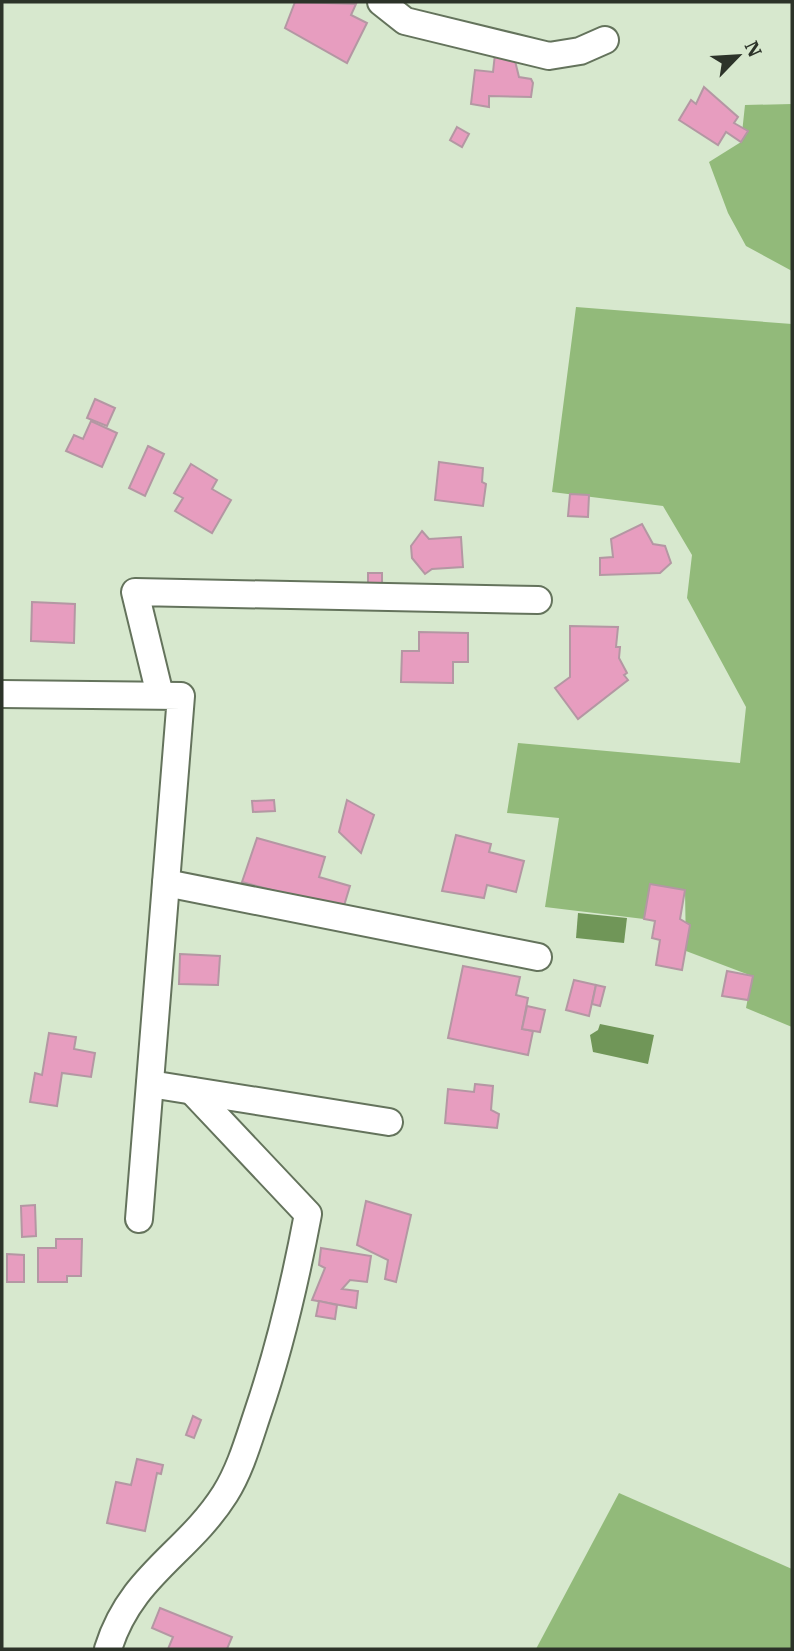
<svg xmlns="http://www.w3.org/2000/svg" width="794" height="1651" font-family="'IBM Plex Serif',serif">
<rect width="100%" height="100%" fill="#d7e8ce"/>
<g fill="#92ba7a">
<path d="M792,104V271L746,246L728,213L709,162L741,142L745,105Z"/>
<path d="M576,307L792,324V1027L746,1008L752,976L686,951L685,890L650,884L644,919L545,907L559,818L507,813L518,743L740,763L746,707L687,598L692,555L663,506L552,492Z"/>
<path d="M619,1493L792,1569V1649H536Z"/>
</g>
<g fill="#709658">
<path d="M578,913L627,918L624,943L576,938Z"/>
<path d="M600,1024L654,1035L648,1064L593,1052L590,1035L598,1030Z"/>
</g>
<g fill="#e79dbf" stroke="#b497a3" stroke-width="2">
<path d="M295,2L356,4L351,15L367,23L347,63L285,28Z"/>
<path d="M495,54L514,57L519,77L531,79L533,83L531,97L489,96V107L471,104L475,70L493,72Z"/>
<path d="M704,87L738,117L734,123L748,131L741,142L726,132L718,145L679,120L691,100L696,104Z"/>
<path d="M457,127L469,134L462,147L450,140Z"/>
<path d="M95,399L115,408L107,426L87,418Z"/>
<path d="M91,421L117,433L102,467L66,451L74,435L83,439Z"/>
<path d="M148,446L164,454L145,496L129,488Z"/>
<path d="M439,462L483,468L482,482L486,484L483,506L435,500Z"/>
<path d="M191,464L217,480L212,489L231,500L212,533L175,511L183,498L174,493Z"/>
<path d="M570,494L589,495L588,517L568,516Z"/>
<path d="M642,524L653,544L665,546L671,563L660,573L600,575V558L613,557L611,539Z"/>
<path d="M422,531L429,539L461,537L463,567L432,569L425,574L412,558L411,546Z"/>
<rect x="368" y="573" width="14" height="12"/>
<path d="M32,602L75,604L74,643L31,641Z"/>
<path d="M570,626L618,627L616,647H620L619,658L627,673L624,675L628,680L578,719L555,688L570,677Z"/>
<path d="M419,632L468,633V662H453V683L401,682L402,651H419Z"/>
<path d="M274,800L275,811L253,812L252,801Z"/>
<path d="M347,800L374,815L361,853L339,832Z"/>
<path d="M456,835L491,844L489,852L524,861L516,892L487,885L484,898L442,891Z"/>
<path d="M257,838L325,857L319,877L350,886L343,909L242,882Z"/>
<path d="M650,884L685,890L680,919L690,925L682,970L656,965L660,940L652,938L655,921L644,919Z"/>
<path d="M180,954L220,956L218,985L179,984Z"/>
<path d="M463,966L520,977L516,995L528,998L522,1029L533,1031L528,1055L448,1038Z"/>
<path d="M727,971L753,976L748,1000L722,996Z"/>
<path d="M574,980L596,985L589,1016L566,1010Z"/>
<path d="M596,985L605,987L600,1006L592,1004Z"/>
<path d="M527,1006L545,1010L540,1032L522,1029Z"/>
<path d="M49,1033L76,1037L74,1049L95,1053L91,1077L62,1073L57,1106L30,1102L35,1073L42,1075Z"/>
<path d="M475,1084L493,1086L491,1110L499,1114L497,1128L445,1123L448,1089L474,1092Z"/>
<path d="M366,1201L411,1215L396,1282L385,1279L388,1260L357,1245Z"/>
<path d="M35,1205L36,1236L22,1237L21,1206Z"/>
<path d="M56,1239H82L81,1276H67V1282H38V1248H56Z"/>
<path d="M321,1248L371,1256L367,1282L350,1280L342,1289L358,1291L356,1308L312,1300L325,1268L319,1265Z"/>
<path d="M7,1254L24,1255V1282H7Z"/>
<path d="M319,1301L337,1305L335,1319L316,1316Z"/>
<path d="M193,1416L201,1420L194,1438L186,1435Z"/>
<path d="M137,1459L163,1465L161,1474L157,1473L145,1531L107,1523L116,1482L131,1485Z"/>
<path d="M160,1608L232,1637L227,1649H168L173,1637L152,1628Z"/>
</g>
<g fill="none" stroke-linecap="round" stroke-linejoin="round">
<defs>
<g id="minor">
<path d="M381,2L405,21L549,56L580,51L605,40"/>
<path d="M2,694L181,696L139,1219"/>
<path d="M160,695L135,592L538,600"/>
<path d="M166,883L538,957"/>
<path d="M150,1084L389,1122"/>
<path d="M108,1649C131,1575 187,1554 225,1494C240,1470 248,1442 257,1415C280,1348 295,1283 308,1214L192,1091"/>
</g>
</defs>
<use href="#minor" stroke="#64735c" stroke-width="30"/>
<use href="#minor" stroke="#fff" stroke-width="26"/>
</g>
<rect width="794" height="1651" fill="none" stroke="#2c3329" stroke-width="7"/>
<g transform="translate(738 56) rotate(65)" stroke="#d7e8ce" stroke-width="5" paint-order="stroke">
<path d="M0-5L12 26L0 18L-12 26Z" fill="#2c3329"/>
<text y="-10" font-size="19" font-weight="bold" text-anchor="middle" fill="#2c3329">N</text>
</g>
</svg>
